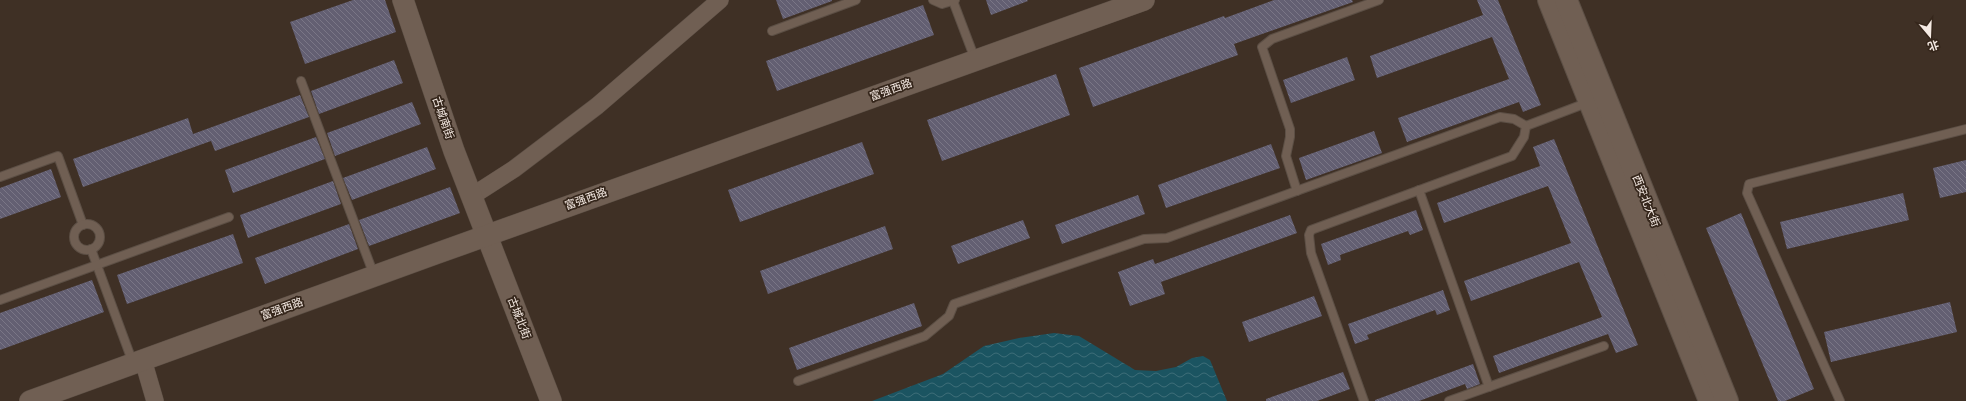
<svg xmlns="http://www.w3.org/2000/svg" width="1966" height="401" font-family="'Work Sans','Noto Sans SC',sans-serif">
<defs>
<pattern id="water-waves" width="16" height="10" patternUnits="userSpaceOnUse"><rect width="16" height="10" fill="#1b5461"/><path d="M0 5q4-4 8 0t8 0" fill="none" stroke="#3d6d78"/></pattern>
<pattern id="building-back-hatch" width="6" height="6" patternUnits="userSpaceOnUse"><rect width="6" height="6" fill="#635f72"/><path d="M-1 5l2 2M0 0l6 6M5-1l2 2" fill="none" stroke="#7a7686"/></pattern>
</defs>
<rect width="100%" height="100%" fill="#3f3025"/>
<path fill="url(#water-waves)" d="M1054,333L1079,336L1135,370L1156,371L1176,367L1192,358L1203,356L1210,360L1227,401H872L943,374L984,346L1019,338Z"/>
<g fill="url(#building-back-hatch)">
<path d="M353,0H385L396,32L305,64L290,22Z"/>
<path d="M776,0H832V1L783,19Z"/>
<path d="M986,0H1027L1028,1L991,15Z"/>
<path d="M1274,0H1352L1353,2L1234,44L1238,55L1093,107L1079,68L1224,16L1225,18Z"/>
<path d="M1477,0H1498L1541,105L1523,112L1519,102L1407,142L1398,118L1509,79L1492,37L1377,78L1370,56L1483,15Z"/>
<path d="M923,5L934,35L777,91L766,61Z"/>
<path d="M1347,57L1355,80L1291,103L1283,80Z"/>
<path d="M394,60L403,83L319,114L311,91Z"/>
<path d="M1056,74L1070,115L942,161L927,120Z"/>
<path d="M300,95L309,117L215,151L211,141L83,187L73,159L188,118L193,134Z"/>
<path d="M412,102L421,124L335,156L327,133Z"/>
<path d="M1374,131L1382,153L1306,180L1299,158Z"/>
<path d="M316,137L325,159L233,193L225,170Z"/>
<path d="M1554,139L1638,345L1616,353L1608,334L1499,373L1493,356L1602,317L1579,262L1471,301L1464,281L1571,243L1548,186L1444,223L1437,203L1540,166L1533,147Z"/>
<path d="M862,142L874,174L740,222L728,190Z"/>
<path d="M1271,144L1280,168L1166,208L1158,185Z"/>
<path d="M427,147L436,169L352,200L343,178Z"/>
<path d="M1966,160V192L1940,198L1933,168Z"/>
<path d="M51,169L61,197L0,219V188Z"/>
<path d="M333,181L341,204L248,238L240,215Z"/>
<path d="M450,187L460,213L369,246L359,220Z"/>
<path d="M1903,193L1909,220L1787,249L1780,222Z"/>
<path d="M1138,195L1145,214L1062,244L1055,225Z"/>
<path d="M1416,210L1423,230L1410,235L1408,231L1340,255L1341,260L1328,265L1321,244Z"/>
<path d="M1741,213L1814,389L1785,401H1778L1706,228Z"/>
<path d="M1290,215L1297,233L1161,282L1165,294L1130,306L1118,272L1153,259L1155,264Z"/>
<path d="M1023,220L1030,238L958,264L951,246Z"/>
<path d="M349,224L358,249L265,284L255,258Z"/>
<path d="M885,226L893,249L768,294L760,271Z"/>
<path d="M233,234L243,263L127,304L117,275Z"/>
<path d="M92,280L104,312L0,350V313Z"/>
<path d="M1443,290L1450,310L1437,315L1435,310L1367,335L1369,339L1355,344L1348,324Z"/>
<path d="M1314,296L1322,316L1249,342L1242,322Z"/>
<path d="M1950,302L1957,332L1831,362L1824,332Z"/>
<path d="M914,303L922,326L797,370L789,348Z"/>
<path d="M1473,364L1480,384L1467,389L1465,384L1419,401H1375V400Z"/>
<path d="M1343,372L1350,389L1317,401H1266V399Z"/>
</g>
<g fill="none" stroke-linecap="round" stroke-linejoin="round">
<defs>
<g id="service">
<path d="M933,0L942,4L955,0"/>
<path d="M953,1L975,59"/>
<path d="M772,31L856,0"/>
<path d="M301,81L374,275"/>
<path d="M1526,126L1589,102"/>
<path d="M0,177L58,156L83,225"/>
<path d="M1419,190L1489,387"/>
<path d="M1297,191L1286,156L1290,137V129L1262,47L1272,39L1379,0"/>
<circle cx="87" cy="237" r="13"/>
<path d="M91,249L133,363"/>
<path d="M0,300L229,217"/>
<path d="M798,381L925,336L949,316L954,304L1144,239L1167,238L1500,117L1514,119L1526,126L1524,137L1512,156L1311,230L1309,235L1311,253L1364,401"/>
<path d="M1449,401L1604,346"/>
<path d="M1840,401L1747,193L1749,184L1966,129"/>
</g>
<g id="minor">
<path d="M472,196L514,169L597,106L720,0"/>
<path d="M143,360L155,401"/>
</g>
<g id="tertiary">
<path d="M403,0L454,151L551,401"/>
<path d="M30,401L435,254L1144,0"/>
</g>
<g id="secondary">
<path d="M1549,0L1710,401"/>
<path d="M1566,0L1727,401"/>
</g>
</defs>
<use href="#service" stroke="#5c4f45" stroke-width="10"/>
<use href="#minor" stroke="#5c4f45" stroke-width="18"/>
<use href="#tertiary" stroke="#5c4f45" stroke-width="22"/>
<use href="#secondary" stroke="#5c4f45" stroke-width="24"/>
<use href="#service" stroke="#705f53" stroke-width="8"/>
<use href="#minor" stroke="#705f53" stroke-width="17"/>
<use href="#tertiary" stroke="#705f53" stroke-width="21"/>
<use href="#secondary" stroke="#705f53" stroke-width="22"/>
</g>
<g text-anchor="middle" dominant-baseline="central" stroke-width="3.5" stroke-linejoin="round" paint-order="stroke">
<g font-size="11" fill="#f5eae3" stroke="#35261b">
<text transform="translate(891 90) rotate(-20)">富强西路</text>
<text transform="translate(443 118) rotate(71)">古城南街</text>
<text transform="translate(586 199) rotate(-20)">富强西路</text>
<text transform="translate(1646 201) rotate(68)">西安北大街</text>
<text transform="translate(282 309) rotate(-20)">富强西路</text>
<text transform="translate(519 318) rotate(69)">古城北街</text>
</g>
</g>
<g transform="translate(1930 36) rotate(161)" stroke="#35261b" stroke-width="3" paint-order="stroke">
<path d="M0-3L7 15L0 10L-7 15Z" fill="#f5eae3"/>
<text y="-6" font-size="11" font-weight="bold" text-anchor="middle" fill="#f5eae3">北</text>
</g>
</svg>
